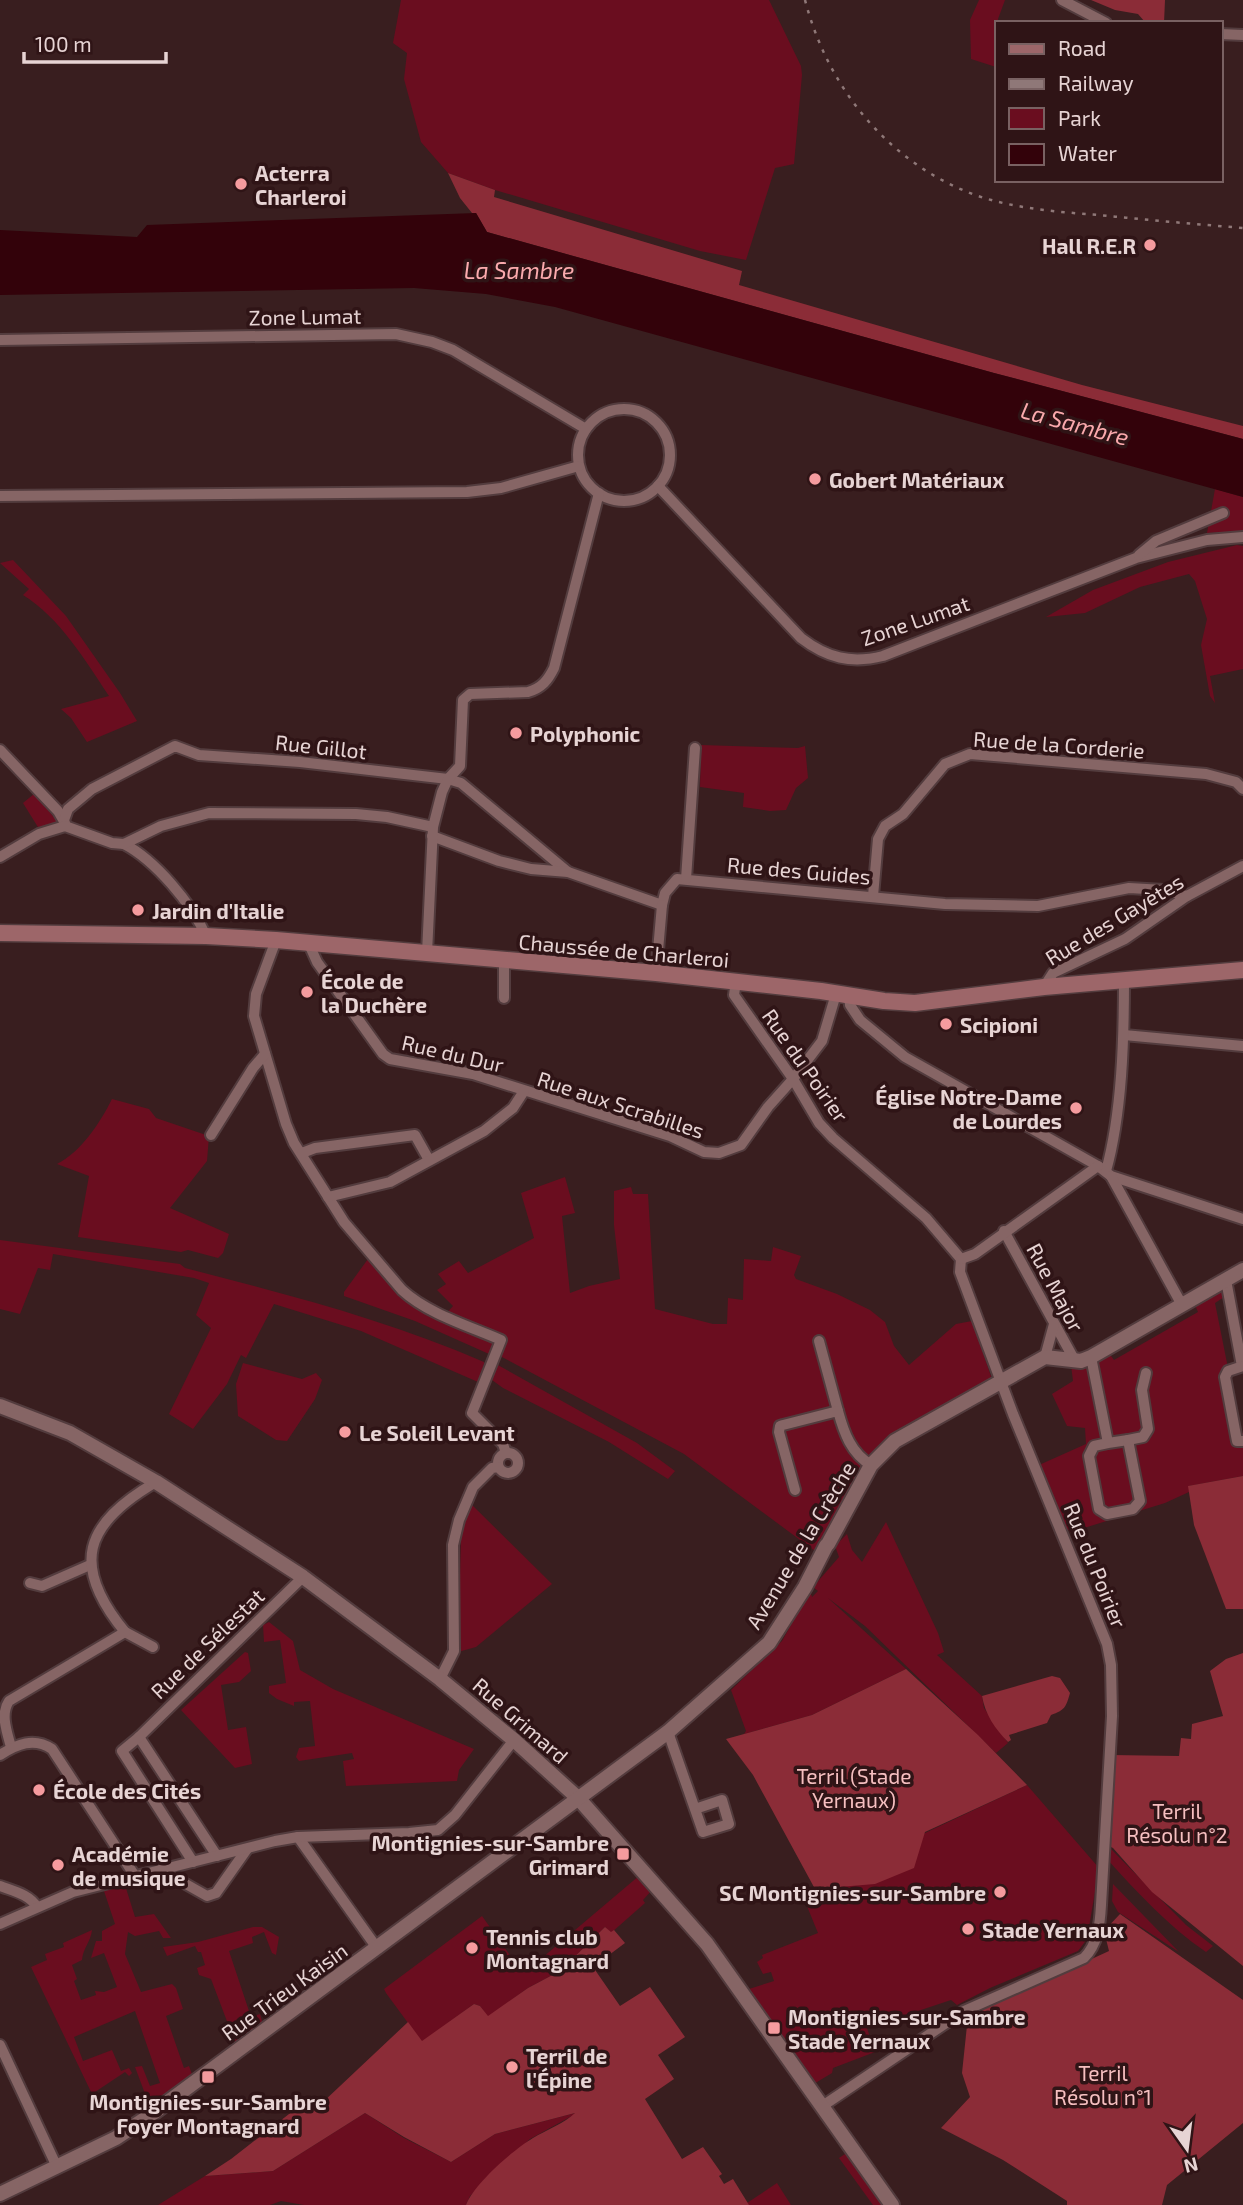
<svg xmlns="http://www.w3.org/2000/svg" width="1243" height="2205" font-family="'Exo 2',sans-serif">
<rect width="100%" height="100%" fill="#391e1f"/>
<g fill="#6a0d1f">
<path d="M401,0H769L801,66L802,75L794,164L775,168L746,260L700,251L495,190L448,173L421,142L404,79L407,53L393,43Z"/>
<path d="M979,0H1005L998,19L999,23H996V67L971,59L970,20Z"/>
<path d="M1215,489L1243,497V531L1207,533Z"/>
<path d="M1237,545L1243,546V669L1210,676L1215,703L1210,696L1201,645L1207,619L1195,581L1189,574L1140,587L1085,613L1046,617L1093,590L1168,562Z"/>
<path d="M13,560L66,616L120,693L137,721L87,742L71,718L61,709L109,696C85,660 60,618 23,595L29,589L0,563Z"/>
<path d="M701,745L798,748L805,746L808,778L796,788L786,810L770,811L743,807L744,793L700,787Z"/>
<path d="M34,794L59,823L41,832L23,803Z"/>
<path d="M112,1099L149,1109L156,1118L209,1136L207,1161L170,1208L229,1234L223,1253L218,1258L188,1250L181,1252L78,1237L89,1176L57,1164C81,1152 100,1123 112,1099Z"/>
<path d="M565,1177L575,1213L562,1216L570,1293L589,1286L620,1279L614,1225V1191L631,1187L633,1194H648L655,1309L713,1324H727L728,1298L743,1300L744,1259L771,1261L773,1247L801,1256L794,1275L796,1279L837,1294L870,1310L885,1322L894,1346L909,1365L956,1324L972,1321L993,1382L879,1454L815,1551L684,1454L502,1357L498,1339L494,1340L489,1354L415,1321L344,1296V1292L368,1259L400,1293L445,1315L453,1306L437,1290L446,1284L438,1274L459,1261L468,1273L534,1238L521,1193Z"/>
<path d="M0,1240L180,1264L185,1268C286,1294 388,1320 484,1362V1364L478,1382L361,1331L274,1304L246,1358L241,1355L227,1384L193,1429L169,1414L211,1328L196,1315L209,1283L194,1278L53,1254L50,1270L38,1268L20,1314L0,1309Z"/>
<path d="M1223,1292L1224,1297L1215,1303L1241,1433H1243V1476L1189,1486V1492L1165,1503L1071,1532L1062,1524L1039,1465L1086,1444L1085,1428L1067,1426L1052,1394L1073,1381L1071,1365L1108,1352L1114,1360L1198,1312L1195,1305L1216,1293Z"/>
<path d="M243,1363L302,1379L316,1373L322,1380L315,1399L287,1441L276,1440L238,1416L236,1384Z"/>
<path d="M496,1364L637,1443L675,1471L668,1479L609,1442L503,1388L492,1380Z"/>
<path d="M470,1503L552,1584L476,1647L458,1652L461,1536Z"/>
<path d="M886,1522L938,1633L944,1652L937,1655L982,1696L984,1708L1008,1743L996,1753L865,1626L828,1598L906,1669L812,1715L744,1734L746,1731L731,1690L782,1641L810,1591L812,1597L818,1591L813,1587L839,1557L835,1546L847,1534L852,1550L862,1562Z"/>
<path d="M269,1622L293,1641L300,1670L333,1689L474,1749L459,1770L457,1781L346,1786L343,1761L354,1759L352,1753L299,1761L296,1757L299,1748L315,1746L310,1701L294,1702V1706L277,1699L269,1693V1686L286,1683L280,1640L264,1642L263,1625Z"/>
<path d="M245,1652L248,1653L251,1671L239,1682L221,1685L228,1730L246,1727L252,1764L235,1768L181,1710Z"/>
<path d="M1027,1785L1099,1868L1087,1939L1078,1951L990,1988L957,2005L951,2000L867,2028L875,2052L833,2068L832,2073L812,2085L749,1989L774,1981L771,1972L763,1974L757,1962L763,1958L762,1955L818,1933L802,1894L815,1889L841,1887L925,1833Z"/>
<path d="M1107,1845L1186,1925L1213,1946L1206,1952C1168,1926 1137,1892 1106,1858Z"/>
<path d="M640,1875L652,1890L643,1900L645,1903L611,1933L605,1927L560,1971L528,1988L488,2017L480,2006L474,2004L422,2042L386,1993L384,1989L482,1916L519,1968L529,1969Z"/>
<path d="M1113,1884L1179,1952L1118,1912L1112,1901Z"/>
<path d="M125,1885L135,1917L154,1914L171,1938H163L159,1931L135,1936L128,1932L125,1954L141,1992L172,1984L176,1988L183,2009L166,2016L184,2068L189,2066L193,2077L150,2107L135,2067L142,2066L150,2086L160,2083L135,2011L74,2037L83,2061L112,2050L121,2071L129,2068L132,2073L129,2076L125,2072L92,2094L31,1967L47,1960L45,1954L64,1947L63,1943L92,1930C91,1941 83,1948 82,1960L72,1965L77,1979L74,1981L81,2000L96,1995L95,1991L104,1992L117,1987L104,1953L91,1958L96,1941H102V1931L115,1924L104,1891Z"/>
<path d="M253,1927H262L279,1937L276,1955L272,1953L264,1932L252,1937L253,1943L229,1951L251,2017L260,2014L263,2025L236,2045L211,1979L199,1975L197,1968L205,1965L201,1952H198L195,1946L167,1956L163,1947L198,1942Z"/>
<path d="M579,2112L530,2139L470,2196L466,2205H304L281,2201L270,2205H158L205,2176L273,2171L365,2113L404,2138L451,2162L495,2134Z"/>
<path d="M848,2152L885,2205H873L839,2158Z"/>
<path d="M777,2183L791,2205H749L747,2203Z"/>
</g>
<g fill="#8b2c37">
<path d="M1091,0H1165L1164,23L1145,22L1138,14L1115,10Z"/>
<path d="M448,173L495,190L494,197L742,271L739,285L1082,385L1243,426V439L994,373L487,232L476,213H472L460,198Z"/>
<path d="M1243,1476V1609H1226L1194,1525L1188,1486Z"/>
<path d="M1243,1653V1966L1152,1892L1113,1848L1105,1844L1110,1755L1179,1756L1181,1738L1191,1739L1192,1724L1223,1716L1210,1671L1226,1659Z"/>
<path d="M906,1669L978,1735L1027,1785L925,1832L914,1868L875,1884L815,1889L753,1775L726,1739L812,1715Z"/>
<path d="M1052,1676L1060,1678L1070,1693C1066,1707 1065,1710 1051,1715L1047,1723L1009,1735L1011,1740L1008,1742C995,1729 985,1714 982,1696Z"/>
<path d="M1120,1914L1243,2000V2123L1167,2185L1162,2205H1067V2201L1003,2160L941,2128L970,2097L962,2073L968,2016L1109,1951L1104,1931Z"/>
<path d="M605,1927L611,1932L614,1930L625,1943L593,1967L620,2006L650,1987L685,2037L658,2055L674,2079L645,2099L682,2159L703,2147L722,2174L719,2176L724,2184L733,2179L749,2205H466C474,2184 513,2150 533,2138C546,2130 565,2123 575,2113L495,2134L451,2162L404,2137L365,2113L273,2171L205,2176L231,2159L307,2100L312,2109L322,2103L408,2022L422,2041L474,2004L480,2006L488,2016L528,1988L560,1971Z"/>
</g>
<path fill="#33020a" d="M476,213L487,232L994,373L1243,439V497L555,307L486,294L414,288L0,295V230L137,237L147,225Z"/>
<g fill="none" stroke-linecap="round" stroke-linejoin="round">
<defs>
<g id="minor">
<path d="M1062,0L1106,23"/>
<path d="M1220,34L1243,35"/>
<path d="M0,340L396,334L432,342L453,350L586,429"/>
<circle cx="624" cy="455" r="46"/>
<path d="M658,486L801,638C827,658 851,664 883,656L1136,558L1207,540L1243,537"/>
<path d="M0,496L467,492L501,488L579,466"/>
<path d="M1139,555L1156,541L1223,513"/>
<path d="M0,750L58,811L65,823"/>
<path d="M64,820L68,809L92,789L175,746L199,755L300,762L448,779L461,783L568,872"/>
<path d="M432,836L499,861L531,869L568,872L662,905L665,893L677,879L945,904L1038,906L1129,888L1164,890L1187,896"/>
<path d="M124,844C155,860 192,904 206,936"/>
<path d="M0,857L39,834L65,826L112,843L124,844L161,826L209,813L356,814L387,817L433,827"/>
<path d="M686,879L695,748"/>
<path d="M873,896L878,839L885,826L903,814L945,764L970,754L1206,774L1236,782L1243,789"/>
<path d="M276,940L256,994L254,1016L286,1124L294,1143L344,1222L402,1290C428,1314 469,1326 501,1340L472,1413L503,1444L506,1453"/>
<path d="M308,942L317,962L383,1054L390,1059L473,1074L670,1136L704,1152L719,1153L741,1145L768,1107L793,1079L822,1041L836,994"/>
<path d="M427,953L433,827L442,792L448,779L460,766L463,700L470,694L528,692C542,688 548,680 554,668L599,493"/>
<path d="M656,973L662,905"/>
<path d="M736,981L734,995L793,1079L819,1123L833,1138L926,1218L961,1259L960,1272L1013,1414L1107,1644L1111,1665L1112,1716L1101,1905C1100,1924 1098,1944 1084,1958L964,2011L821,2107"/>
<path d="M1044,987L1053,973L1125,939L1187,896L1243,866"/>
<path d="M849,996L850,1005L860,1020L905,1057L1098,1166L1111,1176L1243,1219"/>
<path d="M504,998V960"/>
<path d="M1124,1035L1243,1046"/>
<path d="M211,1135L253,1068L265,1054"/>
<path d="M302,1153L315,1148L415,1135L429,1160"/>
<path d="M1106,1171C1122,1113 1124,1040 1124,980"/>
<path d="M1111,1176L1182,1305"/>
<path d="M328,1197L390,1182L484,1131L513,1108L524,1091"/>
<path d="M1004,1231L1075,1361"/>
<path d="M961,1259L975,1254L1098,1166"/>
<path d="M1226,1280L1242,1366"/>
<path d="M819,1341L838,1411"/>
<path d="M1045,1357L1054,1324"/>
<path d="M1091,1357L1108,1443L1094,1446L1089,1456L1099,1509L1107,1514L1133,1509L1140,1501L1128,1440L1108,1443"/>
<path d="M1243,1366L1228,1371L1225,1377L1237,1441H1243"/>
<path d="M1128,1440L1143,1437L1148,1429L1142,1390L1146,1373"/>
<circle cx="508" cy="1463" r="10"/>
<path d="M795,1490L779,1432L780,1426L783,1425L838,1411C844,1433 851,1453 871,1465"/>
<path d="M30,1583L42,1586L90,1565"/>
<path d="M125,1632L153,1647"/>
<path d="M440,1679L454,1651L453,1545L459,1520L473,1487L492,1468L498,1467"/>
<path d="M668,1732L703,1832L729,1824L722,1800L695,1809"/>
<path d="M139,1737L217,1856"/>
<path d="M11,1747C7,1732 0,1714 9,1701L125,1632C70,1565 84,1524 156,1482"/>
<path d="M0,1755C17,1744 34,1737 52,1749L135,1876"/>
<path d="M298,1837L377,1948"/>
<path d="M193,1862L122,1751L139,1737L303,1577"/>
<path d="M161,1870L207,1896L216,1893L247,1849"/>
<path d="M0,1886C13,1891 29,1894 37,1907"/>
<path d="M0,1924L73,1892L275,1841L298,1837L409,1833L438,1830L455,1815L514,1740"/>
<path d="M0,2045L57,2167"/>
</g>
<g id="tertiary">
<path d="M0,1406L70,1433L156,1482L303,1577L440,1679L514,1740L579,1799L707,1944L892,2205"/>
<path d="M828,1544L871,1465L895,1441L1045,1357L1081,1361L1091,1357L1243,1270"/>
<path d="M0,2194L116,2138L149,2116L668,1732L769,1643L805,1587L826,1546"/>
</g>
<path id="secondary" d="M0,933L206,936L276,940L656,973L821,991L884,1001L915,1003L1044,987L1243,970"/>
</defs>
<use href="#minor" stroke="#533c3e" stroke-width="14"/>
<use href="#tertiary" stroke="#533c3e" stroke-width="18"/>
<use href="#secondary" stroke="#533c3e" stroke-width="19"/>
<use href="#minor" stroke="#866565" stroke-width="10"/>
<use href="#tertiary" stroke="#866565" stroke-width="14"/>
<use href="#secondary" stroke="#9d6669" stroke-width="16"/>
<path stroke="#8f7878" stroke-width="2.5" stroke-dasharray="3.5 7" stroke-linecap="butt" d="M805,0C828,89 890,165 978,196C1017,209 1059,212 1099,215C1147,220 1195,224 1243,228"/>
</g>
<g fill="#f59b9e" stroke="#2f1416" stroke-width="2.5">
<circle cx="241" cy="184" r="7"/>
<circle cx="1150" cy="245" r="7"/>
<circle cx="815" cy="479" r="7"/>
<circle cx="516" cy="733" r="7"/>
<circle cx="138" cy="910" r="7"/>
<circle cx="307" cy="992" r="7"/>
<circle cx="946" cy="1024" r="7"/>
<circle cx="1076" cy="1108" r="7"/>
<circle cx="345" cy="1432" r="7"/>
<circle cx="39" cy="1790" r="7"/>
<rect x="616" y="1847" width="14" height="14" rx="3.5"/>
<circle cx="58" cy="1865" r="7"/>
<circle cx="1000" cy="1892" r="7"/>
<circle cx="968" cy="1929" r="7"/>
<circle cx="472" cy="1948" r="7"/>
<rect x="767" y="2021" width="14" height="14" rx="3.5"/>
<circle cx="512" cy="2067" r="7"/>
<rect x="201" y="2070" width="14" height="14" rx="3.5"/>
</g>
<g text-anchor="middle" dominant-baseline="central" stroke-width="7" stroke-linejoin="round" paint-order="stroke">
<g font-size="21" font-weight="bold" fill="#e7d4d4" stroke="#2f1416" text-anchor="start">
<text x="255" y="172">Acterra<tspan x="255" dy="24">Charleroi</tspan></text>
<text x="1136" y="245" text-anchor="end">Hall R.E.R</text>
<text x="829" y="479">Gobert Matériaux</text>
<text x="530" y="733">Polyphonic</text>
<text x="152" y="910">Jardin d'Italie</text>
<text x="321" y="980">École de<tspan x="321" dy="24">la Duchère</tspan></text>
<text x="960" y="1024">Scipioni</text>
<text x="1062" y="1096" text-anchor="end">Église Notre-Dame<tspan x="1062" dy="24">de Lourdes</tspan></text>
<text x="359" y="1432">Le Soleil Levant</text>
<text x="53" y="1790">École des Cités</text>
<text x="609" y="1842" text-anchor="end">Montignies-sur-Sambre<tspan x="609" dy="24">Grimard</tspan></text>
<text x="72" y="1853">Académie<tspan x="72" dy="24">de musique</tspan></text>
<text x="986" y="1892" text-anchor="end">SC Montignies-sur-Sambre</text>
<text x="982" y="1929">Stade Yernaux</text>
<text x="486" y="1936">Tennis club<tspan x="486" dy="24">Montagnard</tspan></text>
<text x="788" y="2016">Montignies-sur-Sambre<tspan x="788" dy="24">Stade Yernaux</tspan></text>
<text x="526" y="2055">Terril de<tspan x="526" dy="24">l'Épine</tspan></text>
<text x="208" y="2101" text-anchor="middle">Montignies-sur-Sambre<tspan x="208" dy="24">Foyer Montagnard</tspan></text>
</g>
<g font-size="21" fill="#e7d4d4" stroke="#2f1416">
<text transform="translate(305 316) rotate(-1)">Zone Lumat</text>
<text transform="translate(915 620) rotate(-19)">Zone Lumat</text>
<text transform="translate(1059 744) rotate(4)">Rue de la Corderie</text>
<text transform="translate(321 746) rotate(6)">Rue Gillot</text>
<text transform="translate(799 870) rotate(5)">Rue des Guides</text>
<text transform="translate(1114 919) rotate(-31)">Rue des Gayètes</text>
<text transform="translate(624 950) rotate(5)">Chaussée de Charleroi</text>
<text transform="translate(453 1053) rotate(13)">Rue du Dur</text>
<text transform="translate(806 1065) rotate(55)">Rue du Poirier</text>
<text transform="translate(621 1104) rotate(18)">Rue aux Scrabilles</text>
<text transform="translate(1056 1287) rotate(62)">Rue Major</text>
<text transform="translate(800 1545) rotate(-59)">Avenue de la Crèche</text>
<text transform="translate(1096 1565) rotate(68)">Rue du Poirier</text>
<text transform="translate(207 1643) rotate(-44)">Rue de Sélestat</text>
<text transform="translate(521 1720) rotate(41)">Rue Grimard</text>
<text transform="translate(284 1991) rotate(-36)">Rue Trieu Kaisin</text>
</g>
<g font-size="21" fill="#f6bfc0" stroke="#2f1416">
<text x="854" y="1775">Terril (Stade<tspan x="854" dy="24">Yernaux)</tspan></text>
<text x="1177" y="1810">Terril<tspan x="1177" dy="24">Résolu n°2</tspan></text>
<text x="1103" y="2072">Terril<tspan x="1103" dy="24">Résolu n°1</tspan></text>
</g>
<g font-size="23" font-style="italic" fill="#fbaaad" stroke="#2f1416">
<text x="519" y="270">La Sambre</text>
<text transform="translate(1075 423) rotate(15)">La Sambre</text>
</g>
</g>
<rect x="995" y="21" width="228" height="161" fill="#2f1416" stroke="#796162" stroke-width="2"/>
<rect x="1009" y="44" width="35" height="10" fill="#9d6669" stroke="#796162" stroke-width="2"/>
<text x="1058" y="56" font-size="21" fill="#e7d4d4">Road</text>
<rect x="1009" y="79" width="35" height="10" fill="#8f7878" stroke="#796162" stroke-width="2"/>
<text x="1058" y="91" font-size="21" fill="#e7d4d4">Railway</text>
<rect x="1009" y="108" width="35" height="21" fill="#6a0d1f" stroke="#796162" stroke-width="2"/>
<text x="1058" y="126" font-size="21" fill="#e7d4d4">Park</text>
<rect x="1009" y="144" width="35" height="21" fill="#33020a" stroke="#796162" stroke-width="2"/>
<text x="1058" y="161" font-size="21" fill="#e7d4d4">Water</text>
<g transform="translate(1187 2149) rotate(166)" stroke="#2f1416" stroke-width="5" paint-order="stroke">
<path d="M0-5L12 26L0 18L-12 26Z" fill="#e7d4d4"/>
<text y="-10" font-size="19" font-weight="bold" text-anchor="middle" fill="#e7d4d4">N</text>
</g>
<path d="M24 52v10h142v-10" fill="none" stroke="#e7d4d4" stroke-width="3.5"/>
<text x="35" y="52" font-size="21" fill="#e7d4d4" stroke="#2f1416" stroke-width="5" paint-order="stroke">100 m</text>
</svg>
